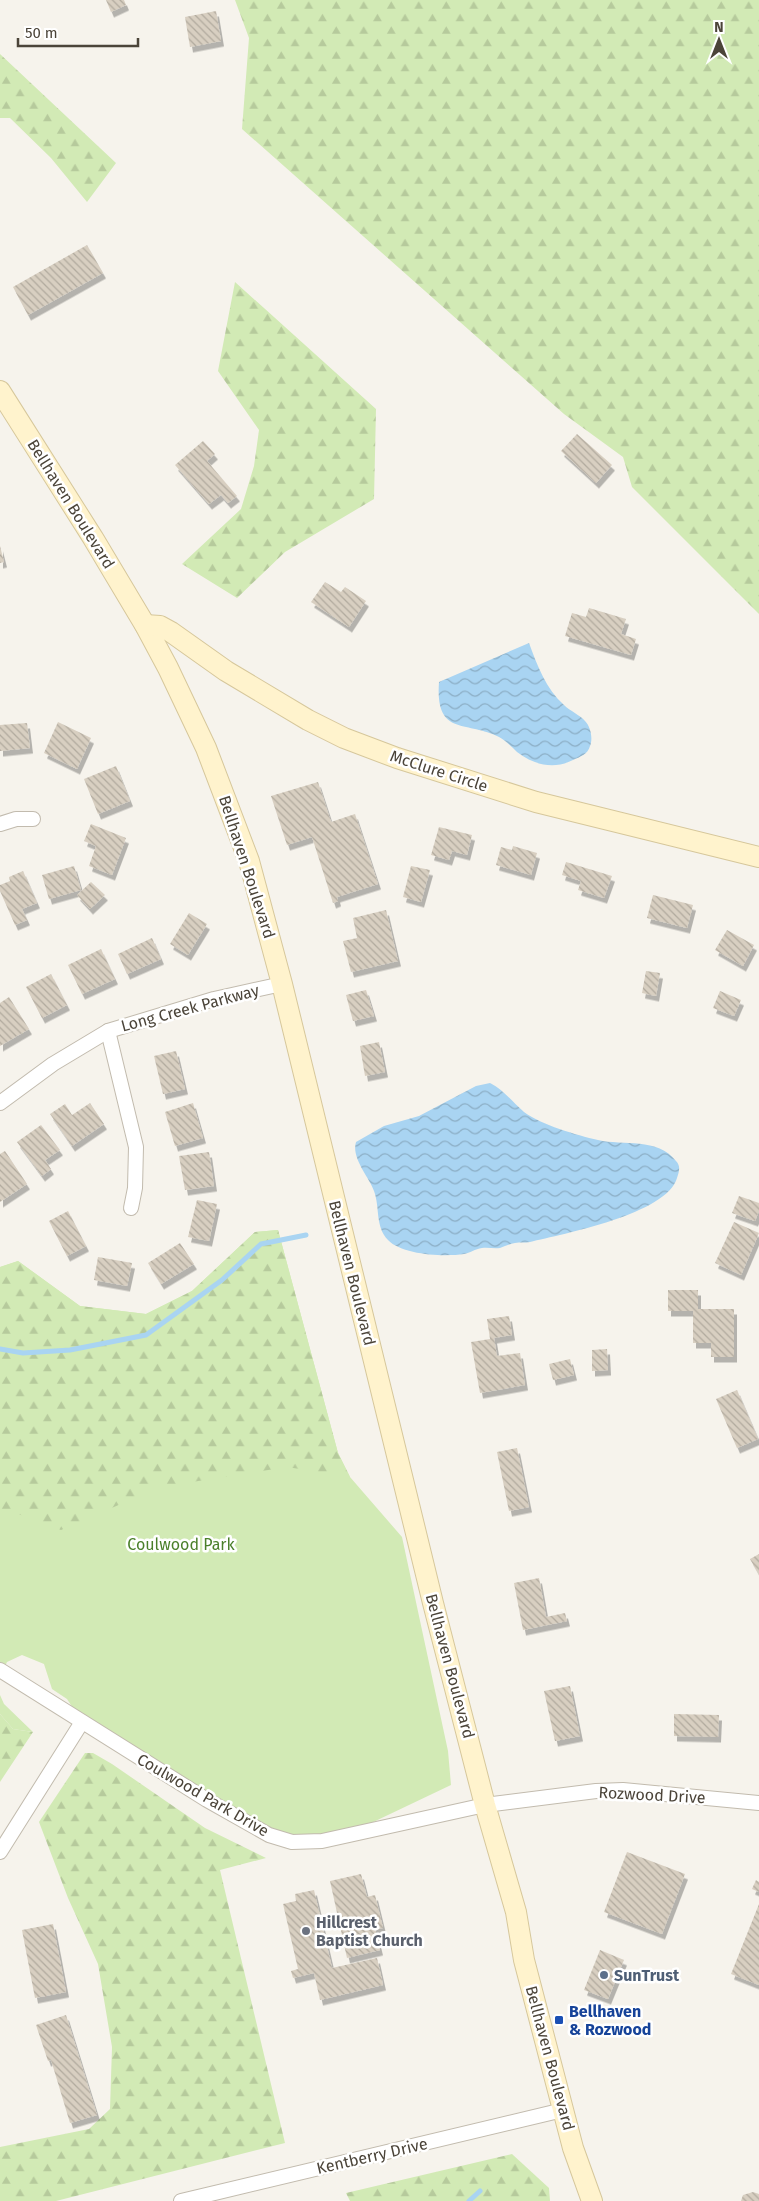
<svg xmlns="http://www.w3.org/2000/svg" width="759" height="2201" font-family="'Fira Sans',sans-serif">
<defs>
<pattern id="forest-firs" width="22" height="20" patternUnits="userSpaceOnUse" patternTransform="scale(1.25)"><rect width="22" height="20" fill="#d2eab5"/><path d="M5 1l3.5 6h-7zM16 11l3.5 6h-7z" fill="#b6ca9c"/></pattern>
<pattern id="water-waves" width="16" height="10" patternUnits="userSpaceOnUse" patternTransform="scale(1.25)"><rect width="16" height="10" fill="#a9d4f2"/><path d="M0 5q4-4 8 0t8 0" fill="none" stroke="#8caec5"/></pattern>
<pattern id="building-back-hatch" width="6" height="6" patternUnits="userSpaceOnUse" patternTransform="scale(1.25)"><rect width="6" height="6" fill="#d8cfc1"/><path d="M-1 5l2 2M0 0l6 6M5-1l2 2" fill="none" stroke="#b1aa9e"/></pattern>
<filter id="shadow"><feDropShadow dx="3" dy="5.5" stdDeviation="0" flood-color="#0004"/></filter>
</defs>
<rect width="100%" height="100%" fill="#f6f3ec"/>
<g fill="#d2eab5">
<path d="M278,1230L338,1453L350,1477L402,1537L448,1751L451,1785L346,1835L292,1842L82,1722L67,1699L52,1689L44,1664L22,1655L7,1662L0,1677V1267L18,1261L80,1306L146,1314L192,1291L255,1232Z"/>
<path d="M0,1695L4,1704L33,1732L13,1729L0,1714Z"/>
</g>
<g fill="url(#forest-firs)">
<path d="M235,0H759V614L632,487L623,457L564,414L242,129L249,38Z"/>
<path d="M0,54L116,163L87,202L51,158L10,118H0Z"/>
<path d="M235,282L376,409L374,499L285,552L237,598L182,564L241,509L254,466L259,430L218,371Z"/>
<path d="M278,1230L338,1453L350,1477L287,1467L160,1487L61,1530L10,1511L0,1513V1267L18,1261L80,1306L146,1314L192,1291L255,1232Z"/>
<path d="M0,1714L13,1729L33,1732L0,1782Z"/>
<path d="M85,1753H93L112,1764L205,1828L266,1858L220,1870L285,2143L56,2201H0V2147L89,2129L110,2109L112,2047L98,1964L68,1898L39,1822Z"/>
<path d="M512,2154L549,2188L550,2201H350L346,2193Z"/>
</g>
<g fill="url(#water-waves)">
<path d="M529,643C537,665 546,689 564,705C570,711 580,715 585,721C591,727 593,739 590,746C588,754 580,757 573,760C554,770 534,765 517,752C512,747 506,741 499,737C466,720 435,737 439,682Z"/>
<path d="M490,1083C504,1090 512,1102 524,1112C542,1125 576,1135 598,1140C623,1146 658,1137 676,1161C681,1166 679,1172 677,1178C667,1214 563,1234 530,1242C525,1243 520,1242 515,1243C510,1244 505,1246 500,1248C494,1249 488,1247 482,1248C475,1249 470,1253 464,1254C444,1257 402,1255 388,1240C375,1227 380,1207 374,1191C369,1177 351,1158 356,1142L384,1126L419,1116L476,1086Z"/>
</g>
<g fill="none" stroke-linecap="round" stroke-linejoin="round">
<g stroke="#a9d4f2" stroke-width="5">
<path d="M0,1349L23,1353L70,1350L146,1335L222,1280L261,1244L306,1235"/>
<path d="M469,2201L480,2191"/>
</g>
</g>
<g fill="url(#building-back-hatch)" filter="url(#shadow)">
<path d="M106,0H124L126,5L111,12Z"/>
<path d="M216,11L221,41L190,47L185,17Z"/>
<path d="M87,245L103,273L28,315L13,287Z"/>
<path d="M577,434L612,465L596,483L561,451Z"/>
<path d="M203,441L215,454L207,461L237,496L228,503L221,495L209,504L175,465Z"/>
<path d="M0,546L4,562L0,563Z"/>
<path d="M325,582L341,592L345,587L366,601L349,627L311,602Z"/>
<path d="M589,608L626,619L621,634L636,639L631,655L565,636L572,613L586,617Z"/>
<path d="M58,722L91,738L77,769L44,753Z"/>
<path d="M27,723L30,748L0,751V725Z"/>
<path d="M116,766L130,801L98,814L84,779Z"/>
<path d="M318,782L331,822L355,814L378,884L337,897L338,901L333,903L312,837L287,845L271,796Z"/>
<path d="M91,824L126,838L112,875L89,866L96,846L84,841Z"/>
<path d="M439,827L472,835L467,855L452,851L449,860L431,855Z"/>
<path d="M513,846L537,853L531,875L496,865L501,847L512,850Z"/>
<path d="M566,862L612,876L604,898L578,890L581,881L562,875Z"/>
<path d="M74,866L81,890L49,899L42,875Z"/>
<path d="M411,866L430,870L421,902L403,897Z"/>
<path d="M23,871L37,903L22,909L27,920L15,925L0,891V885L10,881L9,877Z"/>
<path d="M91,882L105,895L90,909L77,895Z"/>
<path d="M653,895L693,905L687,928L647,918Z"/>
<path d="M386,910L398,961L351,972L343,941L357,938L353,918Z"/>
<path d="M189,913L207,924L188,955L170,944Z"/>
<path d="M727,930L754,945L743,966L715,950Z"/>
<path d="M152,938L161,959L127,974L118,954Z"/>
<path d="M101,949L115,979L82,994L68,965Z"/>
<path d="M646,971L660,973L656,996L642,993Z"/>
<path d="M51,974L67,1005L42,1018L26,987Z"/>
<path d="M366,990L374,1016L353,1021L346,995Z"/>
<path d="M720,991L741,1000L734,1016L713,1008Z"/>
<path d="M9,997L29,1029L0,1046V1003Z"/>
<path d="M379,1042L385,1072L365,1076L360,1046Z"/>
<path d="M176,1051L185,1089L163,1094L154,1056Z"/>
<path d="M90,1103L104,1124L72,1146L50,1114L65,1104L72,1115Z"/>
<path d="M193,1103L203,1138L175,1146L165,1112Z"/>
<path d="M41,1125L60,1150L45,1160L51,1169L42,1176L17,1142Z"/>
<path d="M5,1151L27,1184L0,1202V1154Z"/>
<path d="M209,1152L214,1186L185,1190L179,1156Z"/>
<path d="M739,1196L759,1203V1211L755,1221L732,1213Z"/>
<path d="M197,1200L217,1204L209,1241L188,1237Z"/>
<path d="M68,1211L86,1246L67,1256L49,1221Z"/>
<path d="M734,1222L759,1233L741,1275L715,1263Z"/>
<path d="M180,1243L194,1264L161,1284L148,1263Z"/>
<path d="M98,1257L132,1263L127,1286L94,1280Z"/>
<path d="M668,1290H698V1309H734V1357H711V1343H693V1311H668Z"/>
<path d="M509,1316L512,1335L494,1338L497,1356L520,1353L525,1385L480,1393L471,1342L490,1339L487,1319Z"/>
<path d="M607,1349L608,1370L592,1371V1350Z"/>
<path d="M570,1359L574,1375L553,1380L549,1364Z"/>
<path d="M737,1390L758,1439L737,1448L716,1399Z"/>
<path d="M517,1448L529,1507L509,1511L497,1452Z"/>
<path d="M759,1554V1575L750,1559Z"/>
<path d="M539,1578L546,1617L565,1613L567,1621L523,1630L514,1583Z"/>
<path d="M570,1686L580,1736L555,1741L544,1691Z"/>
<path d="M674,1714L719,1715L718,1737L674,1736Z"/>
<path d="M627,1852L685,1874L662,1934L604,1912Z"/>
<path d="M361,1874L367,1897L375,1895L383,1928L375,1929L380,1950L347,1958L330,1881Z"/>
<path d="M756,1880L759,1882V1892L752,1889Z"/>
<path d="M314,1890L332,1968L377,1958L383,1985L320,2000L314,1973L293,1978L291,1971L298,1969L283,1904L296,1901L295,1894Z"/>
<path d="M759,1904V1985L731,1974Z"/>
<path d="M53,1924L66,1992L35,1998L22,1930Z"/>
<path d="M600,1950L624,1960L608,1999L584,1990Z"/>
<path d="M66,2015L97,2115L70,2123L51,2060L48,2061L36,2025Z"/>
<path d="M753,2192L759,2194V2201H741L743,2195Z"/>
</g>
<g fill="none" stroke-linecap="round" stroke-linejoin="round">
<defs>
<g id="street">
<path d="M0,824L16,819H33"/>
<path d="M108,1031L136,1147L135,1188L131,1208"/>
<path d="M0,1103L53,1064L108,1031L214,999L282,984"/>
<path d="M0,1670L207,1800L269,1835L292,1842L322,1841L485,1805L596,1791L623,1790L759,1803"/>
<path d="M0,1852L82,1722"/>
<path d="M181,2201L563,2110"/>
</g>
<g id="secondary">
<path d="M0,391L93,538L145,625L168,668L206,748L249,861L282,984L433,1603L485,1805L516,1912L524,1960L573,2148L592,2201"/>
<path d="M145,625L160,626L171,632L226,671L308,720L344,738L397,758L536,802L759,857"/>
</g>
</defs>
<use href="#street" stroke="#c2bbae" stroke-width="16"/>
<use href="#secondary" stroke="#d6c79b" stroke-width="22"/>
<use href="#street" stroke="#fff" stroke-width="14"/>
<use href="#secondary" stroke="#fff3cd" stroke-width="20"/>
</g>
<circle fill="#6b7280" stroke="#fff" stroke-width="2" cx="306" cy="1931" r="5"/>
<circle fill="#5c6f8a" stroke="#fff" stroke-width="2" cx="604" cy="1975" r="5"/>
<rect fill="#1a4fb4" stroke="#fff" stroke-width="2" x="554" y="2015" width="10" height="10" rx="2.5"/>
<g text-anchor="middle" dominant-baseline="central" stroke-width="5" stroke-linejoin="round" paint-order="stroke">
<g font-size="16" fill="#4b4439" stroke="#fff">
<text transform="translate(71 504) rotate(58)">Bellhaven Boulevard</text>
<text transform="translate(439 771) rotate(18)">McClure Circle</text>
<text transform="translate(247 867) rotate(72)">Bellhaven Boulevard</text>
<text transform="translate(190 1008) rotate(-15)">Long Creek Parkway</text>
<text transform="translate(352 1273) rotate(76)">Bellhaven Boulevard</text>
<text transform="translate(450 1666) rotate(75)">Bellhaven Boulevard</text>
<text transform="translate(203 1795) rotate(30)">Coulwood Park Drive</text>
<text transform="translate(652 1795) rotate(3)">Rozwood Drive</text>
<text transform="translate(550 2058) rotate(75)">Bellhaven Boulevard</text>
<text transform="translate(372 2156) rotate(-13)">Kentberry Drive</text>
</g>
<g font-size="16" fill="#4a7f2a" stroke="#fff">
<text x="181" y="1544">Coulwood Park</text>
</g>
<g font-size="16" font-weight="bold" fill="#5b616d" stroke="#fff" text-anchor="start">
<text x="316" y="1922">Hillcrest<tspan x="316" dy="18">Baptist Church</tspan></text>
</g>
<g font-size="16" font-weight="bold" fill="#4e5e75" stroke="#fff" text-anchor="start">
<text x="614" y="1975">SunTrust</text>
</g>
<g font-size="16" font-weight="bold" fill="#164399" stroke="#fff" text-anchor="start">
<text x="569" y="2011">Bellhaven<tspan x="569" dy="18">&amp; Rozwood</tspan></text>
</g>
</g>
<g transform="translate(719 40)" stroke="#ffffff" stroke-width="4" paint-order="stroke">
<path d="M0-4L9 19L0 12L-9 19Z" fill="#4b4439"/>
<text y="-8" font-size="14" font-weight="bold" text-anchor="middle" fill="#4b4439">N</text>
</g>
<path d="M18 38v8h120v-8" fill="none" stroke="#4b4439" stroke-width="2.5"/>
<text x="25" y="38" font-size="15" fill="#4b4439" stroke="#ffffff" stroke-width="4" paint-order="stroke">50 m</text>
</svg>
